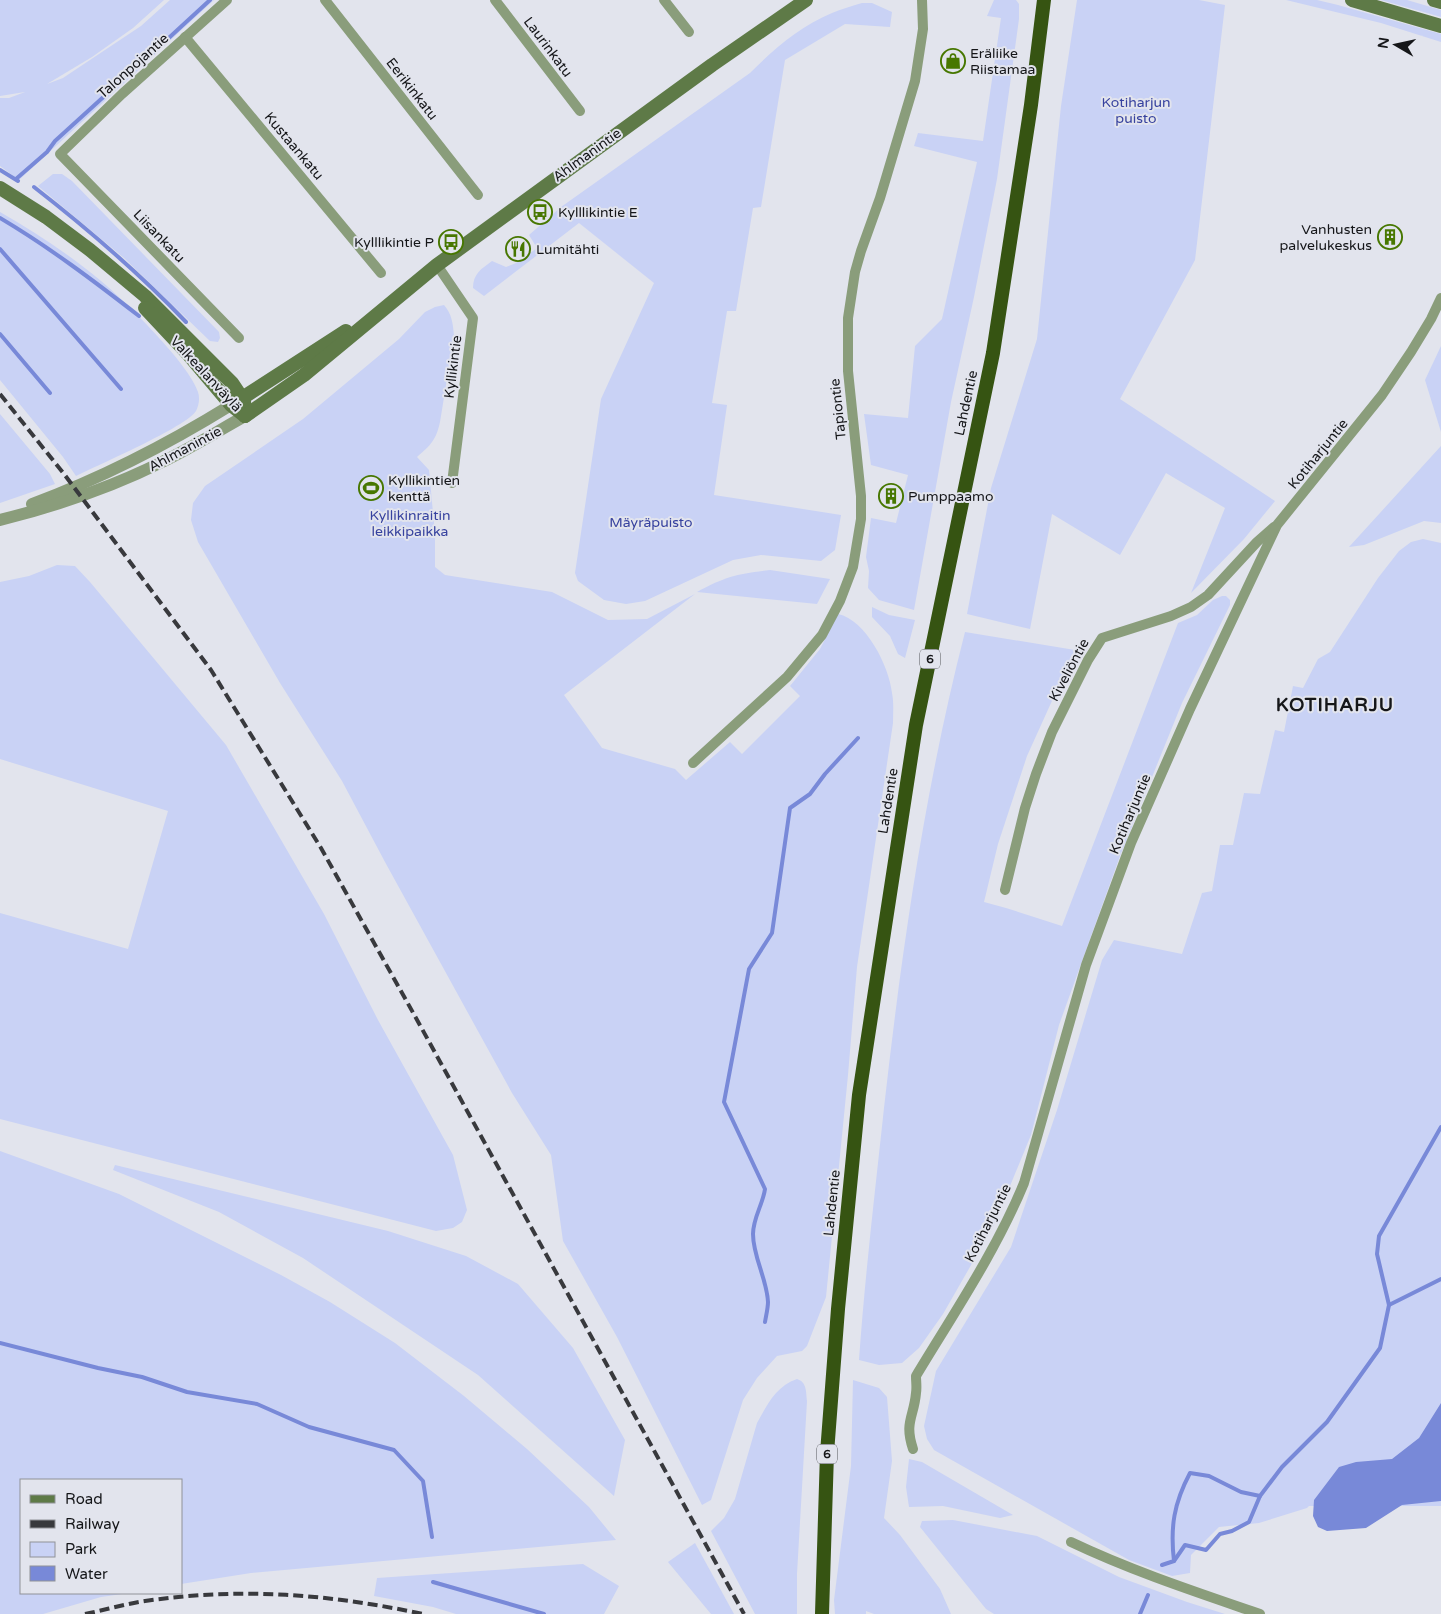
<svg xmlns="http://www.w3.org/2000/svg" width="1441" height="1614" font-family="'Varela Round',sans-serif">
<rect width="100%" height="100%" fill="#e2e4ed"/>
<g fill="#c9d2f5">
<path d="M0,0H164L133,28L92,57L47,84L63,78L141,26L170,0H214L19,180L0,166V98H9L25,92L0,96Z"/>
<path d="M994,0H1016L1019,4V19L997,179L974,297L951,402L914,610L879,600L868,588L869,571L866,557L871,518L896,523L908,475L871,465L864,414L908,418L915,346L942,319L977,162L914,146L918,133L983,141L1001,18L987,16Z"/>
<path d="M1077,0H1199L1225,5L1195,260L1120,399L1275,501L1244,539L1191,593L1225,508L1166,473L1120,555L1052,514L1030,629L967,614L991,488L1037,339L1061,106Z"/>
<path d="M1286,0H1317L1338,5L1441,34V42L1381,23Z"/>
<path d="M1381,0H1407L1441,10V17Z"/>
<path d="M862,3H872L892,12L890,27L845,24L785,60L761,207L753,208L736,311H727L712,403L727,405L714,495L841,515L835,550L821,561L761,555L733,560L645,601L626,604L604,600L578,581L575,573L601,399L654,283L579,223L484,296L473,288C473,274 481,269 492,261L506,267L516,263L537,248L529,235L561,207L750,73C774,49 800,26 832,13C841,9 852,6 862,3Z"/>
<path d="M53,174H62L72,181L219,332L220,338L218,342L210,341L124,258L38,186Z"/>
<path d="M0,212C35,232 70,255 101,281C124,300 190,365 198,392C200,398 199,405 196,411C186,427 98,465 76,476L63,457L0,380Z"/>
<path d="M444,305C452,314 453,324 454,336L440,422C436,440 431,445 417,457L429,470L435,534V567L445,575L552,592L608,620L647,619L695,594L564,695L602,748L675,769L686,780L730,742L742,754L800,696L790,686L820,649L838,614C866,620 889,666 892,693C894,703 893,713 893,723L857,967L848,1075L826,1297L807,1346L802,1351L777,1356L757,1378L743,1400L711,1500L702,1505L617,1337L563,1241L551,1155L512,1093L385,862L342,781L280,683L198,542L191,520L193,503L205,486L303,419L399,339L425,312L435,307Z"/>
<path d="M1441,346V432L1425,380Z"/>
<path d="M0,414L50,474L55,484L0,503Z"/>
<path d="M1441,446V523L1424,521L1364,545L1349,547Z"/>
<path d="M1423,539L1441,543V1506H1309L1307,1508L1259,1523L1219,1527L1191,1555L1190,1573L1172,1576L1129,1560L934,1450L927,1439L924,1426L936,1371L1011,1247L1057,1110L1102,960L1114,940L1182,954L1202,893L1212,891L1220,845H1233L1244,793L1260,794L1275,730L1284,732L1293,686L1303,688L1318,659L1330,652L1378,578L1399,551L1411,542Z"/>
<path d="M57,565L75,566L90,582L226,745L324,914L378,1020L453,1155L467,1210L462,1222L453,1228L436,1231L0,1119V913L128,949L168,811L0,759V582L29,576Z"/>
<path d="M770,570L830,579L817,604L697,592C726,576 738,574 770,570Z"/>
<path d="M1222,596H1226L1230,600V605L1182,703L1120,856L1059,1025L1031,1135L994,1225L943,1314L919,1348L902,1363L879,1365L859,1360C865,1275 875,1192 884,1108C902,948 925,788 965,632L1075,650L1027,756L998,844L984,902L1006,908L1062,926L1178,623L1197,615L1213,600Z"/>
<path d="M872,607L889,615L915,620L905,658L898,654L890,636L872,617Z"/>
<path d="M0,1151L119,1194L281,1275L330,1302L395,1343L464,1396L527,1449L589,1507L616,1540L251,1573L181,1584V1480H21V1593H129L101,1597L43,1614H0Z"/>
<path d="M115,1165L388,1231L466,1256L518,1284L573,1348L625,1440L614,1496L478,1375L303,1258L219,1212L113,1170Z"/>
<path d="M797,1379C807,1382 806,1392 807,1401L797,1574V1614H755L711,1531L724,1518L735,1499L757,1423C767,1405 776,1386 797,1379Z"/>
<path d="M853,1380L879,1388L887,1397L892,1461L884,1518L900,1535L940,1589L951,1614H874L866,1611V1614H835L834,1600L851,1466Z"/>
<path d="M909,1459L922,1462L1013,1515L1000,1518L943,1506L909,1507L906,1487Z"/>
<path d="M953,1520L1037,1536L1119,1577L1187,1602L1225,1614H994L986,1609L920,1527L922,1521Z"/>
<path d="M695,1543L734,1614H711L668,1562Z"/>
<path d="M583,1564L619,1586L604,1614H456L433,1607L374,1596L377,1578Z"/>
</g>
<path fill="#7889d8" d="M1441,1403V1501L1402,1505L1366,1528L1327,1531L1318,1527L1313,1516L1314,1500L1339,1467L1356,1462L1392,1459L1419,1438Z"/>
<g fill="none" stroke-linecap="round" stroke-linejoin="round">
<g stroke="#7889d8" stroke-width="4">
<path d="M147,58L210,0"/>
<path d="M0,170L18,181"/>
<path d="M16,179L47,152L55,141L110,91"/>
<path d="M34,187C88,229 139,273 186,322"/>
<path d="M0,218C49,247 94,281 139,316"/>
<path d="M0,249L121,389"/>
<path d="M0,334L50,393"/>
<path d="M1389,1305L1441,1279"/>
<path d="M765,1322C766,1316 768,1308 768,1302C767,1279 753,1257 753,1234C753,1218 763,1204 765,1189L724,1102L749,969L772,933L790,808L810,794L825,774L858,738"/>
<path d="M0,1343L98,1368L142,1377L187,1392L257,1404L309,1427L394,1450L423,1481L432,1537"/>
<path d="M1174,1561L1185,1545L1206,1550L1220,1534L1232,1531L1249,1522L1260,1496L1282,1467L1327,1422L1380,1348L1389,1305L1377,1254L1379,1236L1441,1127"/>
<path d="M1162,1565L1174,1561C1170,1527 1174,1503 1190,1473L1209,1476L1241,1492L1260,1496"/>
<path d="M433,1582L544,1614"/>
<path d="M1140,1614L1148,1595"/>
</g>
<g stroke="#8a9d7b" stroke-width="10">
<path d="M227,0L122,94L60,154L239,338"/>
<path d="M325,0L478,195"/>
<path d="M495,0L580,111"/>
<path d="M664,0L689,32"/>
<path d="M185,37L381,273"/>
<path d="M437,265L473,318L452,483"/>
<path d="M693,763L787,677L822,635L840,601L853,567L861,519V496L848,371V318L855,272L861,251L880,198L915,81L923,29L922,0"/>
<path d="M1005,890L1025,808L1036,774L1052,732L1088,660L1102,638L1171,616L1191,607L1208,595L1257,542L1274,527"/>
<path d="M913,1449C904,1422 914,1417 916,1393C917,1387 916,1382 916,1376C954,1313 996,1251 1024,1183L1086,965L1131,843L1190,709L1277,525L1382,395L1411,352L1431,319L1441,298"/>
<path d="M1071,1542C1132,1571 1196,1592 1260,1614"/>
</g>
<g stroke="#8a9d7b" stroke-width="12">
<path d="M32,504C102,478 168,444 231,405"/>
<path d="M0,520C56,506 110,488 162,462C191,448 218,431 245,416"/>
</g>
<g stroke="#5e7a47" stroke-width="14">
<path d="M1352,0L1441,26"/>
<path d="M1434,0L1441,2"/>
<path d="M0,188L46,217L90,250L145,296L232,383L244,401L245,416"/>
<path d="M145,308L188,354L231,405L245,416"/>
<path d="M236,402L346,331"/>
<path d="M245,416L304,375L437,265L712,65L806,0"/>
</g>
<path stroke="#365412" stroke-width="14" d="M822,1614L827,1453L838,1309L859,1095L916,725L993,353L1031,105L1044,0"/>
<g stroke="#38393d" stroke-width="4" stroke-dasharray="10 5" stroke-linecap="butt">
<path d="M0,394L64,474L211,670L321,848L416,1018L744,1614"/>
<path d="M85,1614C105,1610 125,1604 145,1601C241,1587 329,1594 423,1614"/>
</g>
</g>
<defs>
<symbol id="shop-ring" viewBox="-11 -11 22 22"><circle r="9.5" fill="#e2e4ed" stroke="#477700" stroke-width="1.5"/><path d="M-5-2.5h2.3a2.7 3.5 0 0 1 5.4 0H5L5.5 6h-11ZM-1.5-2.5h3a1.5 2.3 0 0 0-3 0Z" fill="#477700"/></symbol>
<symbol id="bus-ring" viewBox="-11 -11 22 22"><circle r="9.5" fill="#e2e4ed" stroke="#477700" stroke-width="1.5"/><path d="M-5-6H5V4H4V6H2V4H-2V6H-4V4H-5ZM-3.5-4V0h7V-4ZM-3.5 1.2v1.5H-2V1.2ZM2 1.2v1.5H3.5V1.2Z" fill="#477700"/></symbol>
<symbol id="building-ring" viewBox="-11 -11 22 22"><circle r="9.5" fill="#e2e4ed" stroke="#477700" stroke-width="1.5"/><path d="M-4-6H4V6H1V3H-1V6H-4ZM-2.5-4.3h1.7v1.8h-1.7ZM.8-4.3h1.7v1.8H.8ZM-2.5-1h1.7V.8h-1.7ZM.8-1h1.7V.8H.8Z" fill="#477700"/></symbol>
<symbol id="restaurant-ring" viewBox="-11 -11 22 22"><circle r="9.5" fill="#e2e4ed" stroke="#477700" stroke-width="1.5"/><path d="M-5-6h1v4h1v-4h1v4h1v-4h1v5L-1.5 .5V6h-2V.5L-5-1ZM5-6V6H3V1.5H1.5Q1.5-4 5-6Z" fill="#477700"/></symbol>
<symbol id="stadium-ring" viewBox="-11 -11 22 22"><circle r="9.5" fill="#e2e4ed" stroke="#477700" stroke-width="1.5"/><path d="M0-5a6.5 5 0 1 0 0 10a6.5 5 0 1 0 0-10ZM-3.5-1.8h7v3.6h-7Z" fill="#477700"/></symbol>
</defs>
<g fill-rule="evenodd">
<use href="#shop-ring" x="939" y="47" width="28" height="28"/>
<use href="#bus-ring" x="526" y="198" width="28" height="28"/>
<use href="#building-ring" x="1376" y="223" width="28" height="28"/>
<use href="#bus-ring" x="437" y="228" width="28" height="28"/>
<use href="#restaurant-ring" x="504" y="235" width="28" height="28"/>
<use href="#stadium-ring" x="357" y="474" width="28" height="28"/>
<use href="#building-ring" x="877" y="482" width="28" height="28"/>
</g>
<g text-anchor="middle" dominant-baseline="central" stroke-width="4" stroke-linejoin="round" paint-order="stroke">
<g fill="#e2e4ed" stroke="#525459" stroke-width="1">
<rect x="920" y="649.5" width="20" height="19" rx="4"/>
<rect x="817" y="1444.5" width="20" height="19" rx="4"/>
</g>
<g font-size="12" font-weight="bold" fill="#151619">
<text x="930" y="659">6</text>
<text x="827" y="1454">6</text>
</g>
<g font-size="14" fill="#151619" stroke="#e2e4ed">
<text transform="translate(548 47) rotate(53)">Laurinkatu</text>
<text transform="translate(133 66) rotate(-42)">Talonpojantie</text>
<text transform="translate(412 89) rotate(52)">Eerikinkatu</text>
<text transform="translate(294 146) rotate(50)">Kustaankatu</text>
<text transform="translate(587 155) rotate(-36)">Ahlmanintie</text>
<text transform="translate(159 236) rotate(46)">Liisankatu</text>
<text transform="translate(453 367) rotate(-83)">Kyllikintie</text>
<text transform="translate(206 374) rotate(47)">Valkealanväylä</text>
<text transform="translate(966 403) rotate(-78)">Lahdentie</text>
<text transform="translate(838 409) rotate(-96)">Tapiontie</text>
<text transform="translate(185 449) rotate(-28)">Ahlmanintie</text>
<text transform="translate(1318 454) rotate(-51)">Kotiharjuntie</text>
<text transform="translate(1069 670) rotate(-62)">Kiveliöntie</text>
<text transform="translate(888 801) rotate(-81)">Lahdentie</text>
<text transform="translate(1130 814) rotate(-67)">Kotiharjuntie</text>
<text transform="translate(832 1203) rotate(-84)">Lahdentie</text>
<text transform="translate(988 1223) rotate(-63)">Kotiharjuntie</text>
</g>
<g font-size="14" fill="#151619" stroke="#e2e4ed" text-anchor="start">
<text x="970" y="53">Eräliike<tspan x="970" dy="16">Riistamaa</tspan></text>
<text x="558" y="212">Kylllikintie E</text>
<text x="1372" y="229" text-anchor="end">Vanhusten<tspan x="1372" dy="16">palvelukeskus</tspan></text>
<text x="434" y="242" text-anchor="end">Kylllikintie P</text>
<text x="536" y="249">Lumitähti</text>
<text x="388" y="480">Kyllikintien<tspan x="388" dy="16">kenttä</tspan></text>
<text x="908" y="496">Pumppaamo</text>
</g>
<g font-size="14" fill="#37429f" stroke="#e2e4ed">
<text x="1136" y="102">Kotiharjun<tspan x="1136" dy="16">puisto</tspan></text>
<text x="410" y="515">Kyllikinraitin<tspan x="410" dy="16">leikkipaikka</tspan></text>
<text x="651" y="522">Mäyräpuisto</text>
</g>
<g font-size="19" font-weight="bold" letter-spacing="1" fill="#151619" stroke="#e2e4ed">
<text x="1335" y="705">KOTIHARJU</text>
</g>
</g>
<rect x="20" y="1479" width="162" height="115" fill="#e2e4ed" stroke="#909298"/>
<rect x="30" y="1495" width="25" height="8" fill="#5e7a47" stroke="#909298"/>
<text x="65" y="1504" font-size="15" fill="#151619">Road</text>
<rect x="30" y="1520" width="25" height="8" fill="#38393d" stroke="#909298"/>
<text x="65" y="1529" font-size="15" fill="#151619">Railway</text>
<rect x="30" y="1542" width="25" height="15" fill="#c9d2f5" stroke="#909298"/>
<text x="65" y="1554" font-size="15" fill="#151619">Park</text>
<rect x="30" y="1566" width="25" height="15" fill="#7889d8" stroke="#909298"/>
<text x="65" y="1579" font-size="15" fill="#151619">Water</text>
<g transform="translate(1396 45) rotate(279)" stroke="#e2e4ed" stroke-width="4" paint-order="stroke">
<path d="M0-4L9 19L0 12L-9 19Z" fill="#151619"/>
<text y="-8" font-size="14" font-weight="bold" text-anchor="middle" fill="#151619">N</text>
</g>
</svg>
